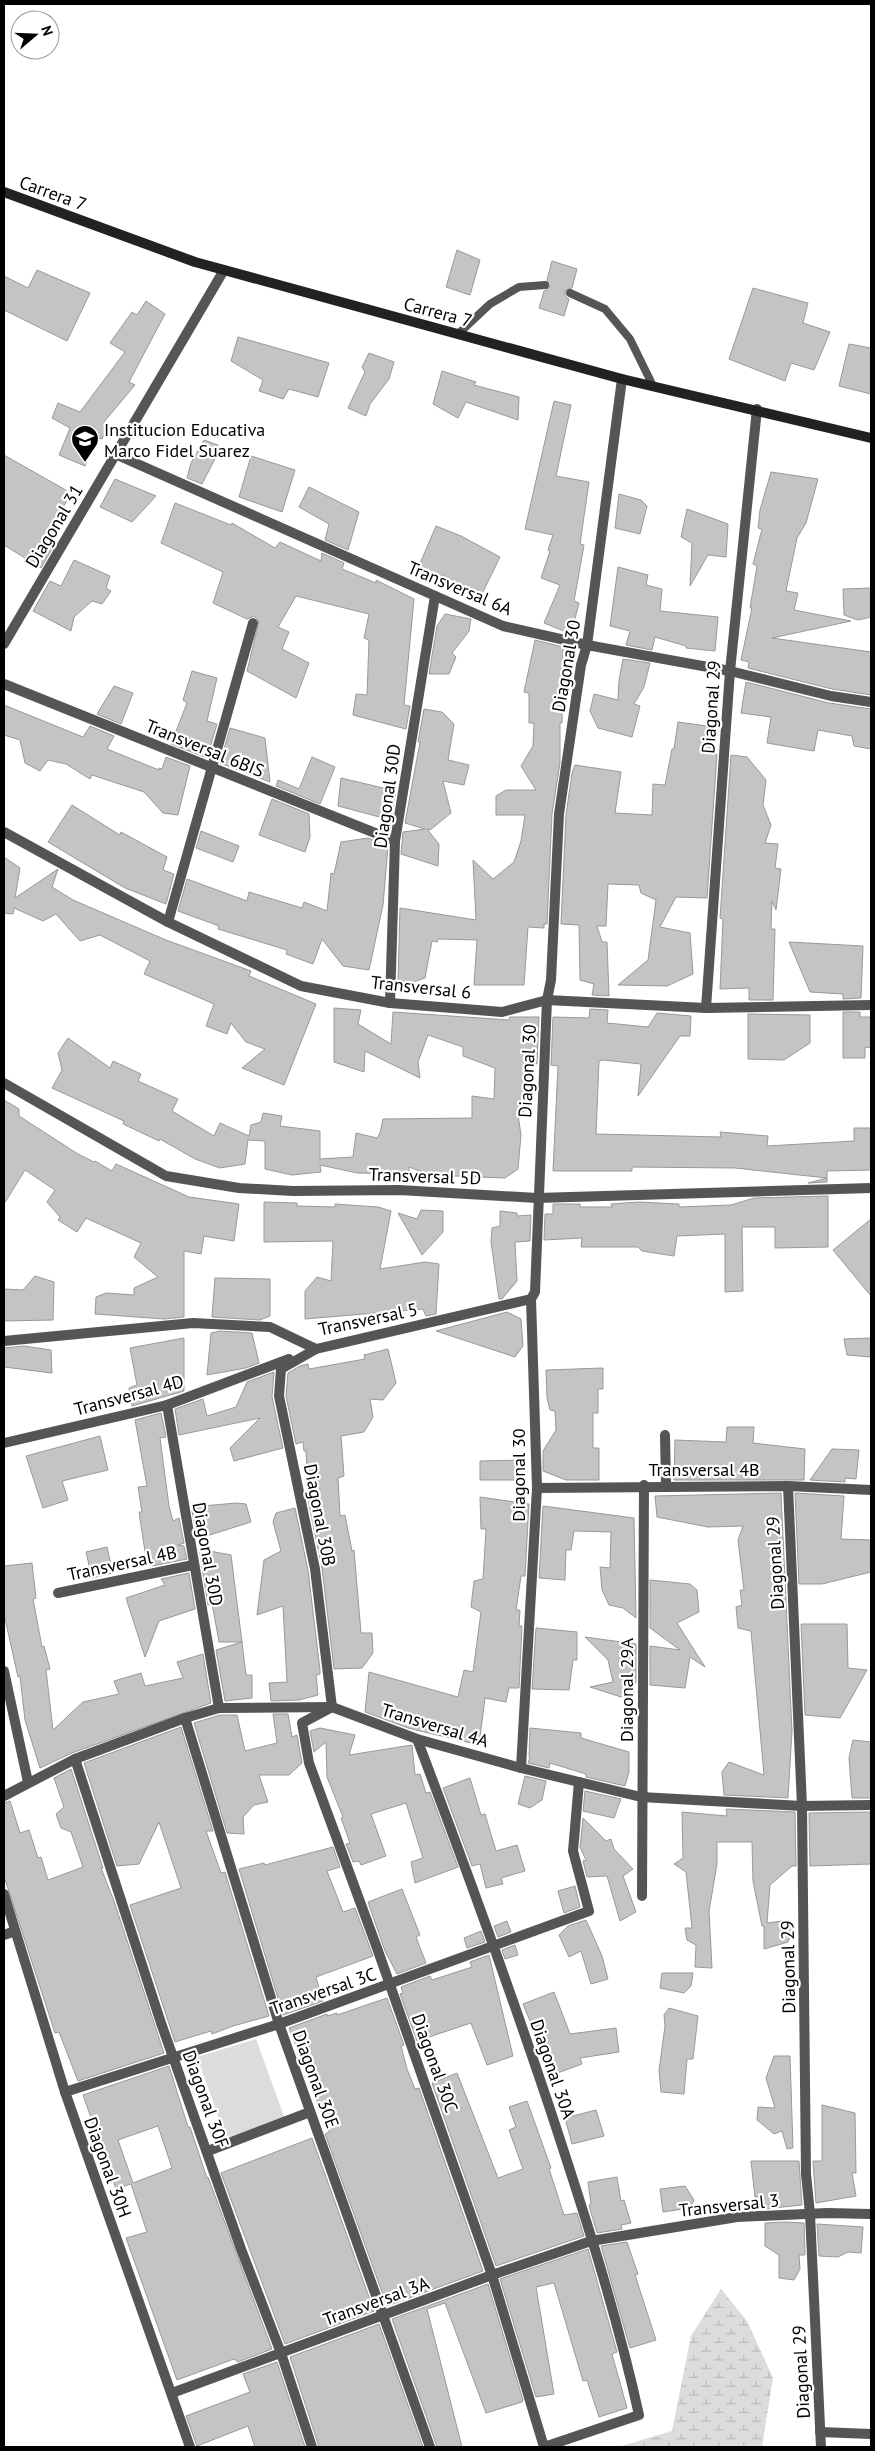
<svg xmlns="http://www.w3.org/2000/svg" width="875" height="2451" font-family="'PT Sans',sans-serif">
<defs>
<pattern id="wetland-marsh" width="20" height="14" patternUnits="userSpaceOnUse" patternTransform="scale(1.25)"><rect width="20" height="14" fill="#dcdcdc"/><path d="M1 5h8M5 5V1M11 12h8M15 12V8" fill="none" stroke="#bbb"/></pattern>
</defs>
<rect width="100%" height="100%" fill="#fff"/>
<path fill="#dcdcdc" d="M256,2039L285,2119L226,2138L197,2057Z"/>
<path fill="url(#wetland-marsh)" d="M721,2289L747,2321L773,2378L762,2447H618L672,2431L691,2336Z"/>
<g fill="#c4c4c4" stroke="#999" fill-rule="evenodd">
<path d="M457,250L480,260L470,295L446,287Z"/>
<path d="M552,261L577,269L572,288L565,291V296L569,299L564,316L539,308L544,291L550,287L547,280Z"/>
<path d="M37,270L90,293L67,341L4,310V276L28,288Z"/>
<path d="M753,288L808,303L803,323L830,332L814,370L791,363L785,381L729,359Z"/>
<path d="M146,301L165,314L129,382L135,385L104,422L109,424L102,439L95,437L85,466L59,455L70,428L52,418L58,403L80,412L125,352L110,343L132,312L137,315Z"/>
<path d="M238,337L329,363L318,397L289,389L283,399L259,391L263,380L231,361Z"/>
<path d="M849,344L871,348V394L839,386Z"/>
<path d="M369,353L394,362L389,379L370,404L366,416L348,408L365,372L362,367Z"/>
<path d="M442,371L476,382L474,385L519,397L518,420L466,402L458,418L433,404Z"/>
<path d="M554,401L571,405L556,476L589,482L580,544L584,545L574,601L579,603L571,634L544,623L560,585L541,578L550,551L548,550L553,535L525,529Z"/>
<path d="M204,440L218,445L216,457L202,484L187,478L191,463Z"/>
<path d="M4,455L71,493L42,545L52,549L41,568L4,545Z"/>
<path d="M251,456L295,470L282,512L239,497Z"/>
<path d="M771,472L818,479L806,523L797,538L786,591L798,593L794,610L851,621L772,638L871,652V695L832,689L748,668L749,662L741,660L752,608H750L757,566L753,564L762,529L758,528L760,510Z"/>
<path d="M115,479L156,496L132,522L100,507Z"/>
<path d="M309,487L359,512L348,550L325,540L329,524L299,507Z"/>
<path d="M619,494L641,500L647,506L640,534L615,528Z"/>
<path d="M175,503L231,525L232,523L275,548L280,542L321,561L322,553L344,563L342,569L376,583V580L414,599L404,705L410,706L406,729L353,715L356,694L367,695L369,640L364,638L369,614L296,596L278,627L289,632L282,649L309,663L296,698L247,671L259,621L254,616L247,619L213,603L223,572L161,543Z"/>
<path d="M687,509L728,524L726,557L708,555L690,586L692,543L681,537Z"/>
<path d="M436,526L461,536L500,557L482,594L442,575L441,578L418,568Z"/>
<path d="M74,560L110,576L106,588L111,591L102,604L92,601L74,617L71,631L33,611L50,581L61,586Z"/>
<path d="M618,567L648,575L646,585L662,589L660,611L718,617L715,651L686,648V646L655,637L652,650L626,645L630,631L610,626Z"/>
<path d="M871,588V617L858,620L844,615L843,589Z"/>
<path d="M445,614L471,619L469,631L452,653L456,657L449,674H429L437,626Z"/>
<path d="M535,640L563,647L562,723H560V763L552,814L547,924H544V928L528,927L524,985H474L477,940L438,939L437,942L432,941L425,978L410,983L398,980L400,908L476,920L473,860L493,879L514,862L521,841L525,815H496V796L506,790H536L521,766L533,746L534,723H529V693L524,692Z"/>
<path d="M623,659L650,663L644,687L634,704L640,706L632,737L598,728L590,711L594,694L618,700L619,680Z"/>
<path d="M192,671L217,678L207,721L217,724L207,758L171,744L187,703L183,700Z"/>
<path d="M746,682L829,703L871,709V749L854,746L852,736L818,730L814,751L767,743L771,717L741,713Z"/>
<path d="M114,686L133,693L121,724L97,714Z"/>
<path d="M4,705L83,737L90,726L114,736L107,749L159,770V768L162,769L166,757L190,766L178,815L163,813L144,792L92,775L90,779L66,764L48,760L40,771L25,763L20,740L4,735Z"/>
<path d="M424,709L442,712L454,724L448,760L469,765L464,785L443,781L451,813L430,830L427,829L439,844L438,866L401,854L403,832L425,829L405,823L420,742H418Z"/>
<path d="M678,722L707,726L706,729L713,730L710,753L717,754L707,898L676,897L660,927L690,933L693,974L667,986L618,985L648,960L656,900L641,893L639,885L608,884L606,926H597L602,942H607L609,996L592,995L594,984L580,980L579,925L561,924L566,815L572,773L575,765L621,772L615,813L652,815L653,784L665,785L672,749H674Z"/>
<path d="M230,728L265,738L270,782L220,763Z"/>
<path d="M731,755L747,757L766,780L763,805L771,825L765,843L778,844L775,868L781,869L776,910L772,901L771,929H775L773,1000H749V988L720,989L723,919L720,918Z"/>
<path d="M312,757L335,767L320,804L276,786L278,780L299,789Z"/>
<path d="M341,778L396,791L391,820L338,806Z"/>
<path d="M272,799L309,814L310,837L305,852L259,835Z"/>
<path d="M72,805L120,835L121,832L167,857L163,870L174,874L166,904L125,888L48,842Z"/>
<path d="M201,831L239,846L233,862L196,848Z"/>
<path d="M368,838L388,846L383,905L369,970L343,966L322,939L313,964L286,954L287,950L218,929L219,926L178,911L187,879L247,901L249,892L302,908L304,902L327,911L331,873L334,874L341,842Z"/>
<path d="M4,857L20,868L15,898L58,869L52,887L73,900L166,940L251,971L249,976L316,1004L284,1085L242,1068L265,1049L246,1042L231,1023L227,1034L206,1026L214,1004L144,974L150,961L100,935L80,941L56,914L43,921L14,908L13,914L4,913Z"/>
<path d="M789,942L863,946L861,998L843,999V994L810,992Z"/>
<path d="M334,1008L361,1010L358,1024L391,1044L393,1012L509,1020L510,1017H539L537,1064L527,1063L523,1115H518L521,1135L518,1169L505,1178L430,1175L409,1167V1174L357,1173L320,1165L321,1172L292,1175L265,1169V1141L248,1140L245,1164L220,1168L195,1159L160,1139L159,1141L123,1124L124,1121L52,1088L62,1070L58,1053L68,1038L110,1068L113,1061L141,1074L138,1081L178,1099L172,1111L214,1136L220,1123L249,1136L251,1125L261,1122L263,1113L282,1116L280,1126L320,1131V1159L353,1157L356,1133L377,1138L380,1133L383,1119L472,1118V1096L494,1099L495,1068L463,1056V1047L428,1035L418,1062L420,1078L365,1051L364,1072L334,1062Z"/>
<path d="M590,1009L608,1010L607,1023L648,1027L657,1013L691,1016L690,1036H680L638,1096L641,1064L603,1060L599,1061L596,1134L721,1137L720,1132L768,1136L767,1146L854,1141V1128H871V1170L827,1171V1182L808,1183L827,1178L735,1168L632,1167V1171H553L558,1066L551,1065L553,1017L589,1018Z"/>
<path d="M843,1012H860V1017H871V1048L865,1047V1058H843Z"/>
<path d="M748,1014L810,1015V1043L784,1060L748,1059Z"/>
<path d="M4,1100L19,1109V1116L78,1154L94,1162L95,1161L112,1171L116,1164L189,1197L239,1204L234,1241L204,1236L201,1254L184,1251V1317L164,1319L95,1314L96,1297L106,1293L134,1295V1288L158,1277L134,1257L141,1243L86,1218L77,1232L58,1220L60,1217L47,1202L55,1190L25,1170L4,1204Z"/>
<path d="M828,1196V1247L775,1248V1227H742L743,1291L725,1292V1234L677,1236L674,1256L642,1251L638,1247H581L582,1238L544,1240L545,1214H553V1204H580V1207H612L611,1204L639,1202L679,1204V1207L731,1205L754,1198Z"/>
<path d="M264,1202L297,1203V1206L335,1207V1204L378,1207L391,1211L380,1269L425,1262L439,1264L436,1314L426,1316L423,1309L305,1319V1291L317,1277L331,1281L333,1241L264,1242Z"/>
<path d="M421,1210L443,1211V1232L422,1255L398,1213L417,1219Z"/>
<path d="M500,1211L517,1213V1216L531,1215L530,1241L515,1242L517,1281L502,1299H499L491,1242L492,1228L500,1226Z"/>
<path d="M871,1219V1296L833,1250Z"/>
<path d="M35,1276L54,1282L53,1320L4,1321V1289L23,1290Z"/>
<path d="M215,1278L270,1279V1316L260,1320L212,1317Z"/>
<path d="M507,1312L521,1319L523,1346L515,1357L436,1331Z"/>
<path d="M220,1331L252,1333L259,1363L246,1368L207,1375L211,1333Z"/>
<path d="M184,1338V1391L132,1406L129,1388L137,1385L130,1348Z"/>
<path d="M871,1338V1357L847,1355L844,1339Z"/>
<path d="M24,1346L51,1350L52,1373L4,1367V1348Z"/>
<path d="M388,1349L396,1383L383,1400L370,1399L373,1417L364,1432L341,1436L344,1476L338,1478L340,1516L345,1515L352,1551L354,1550L361,1633H372L373,1653L362,1668L334,1669L322,1568L309,1505L306,1451H304L303,1442L296,1444L286,1396L288,1373L300,1366L308,1364L309,1369L365,1359L364,1355Z"/>
<path d="M603,1368V1389H598V1413H593V1448H599V1480H566L543,1471V1451L556,1430L555,1411L550,1410L547,1398L546,1370Z"/>
<path d="M274,1372L272,1397L283,1448L234,1461L230,1448L260,1418L179,1435L175,1409L203,1399L207,1416L236,1407L247,1382Z"/>
<path d="M161,1413L166,1437L160,1438L169,1506L173,1521L179,1518L184,1543L178,1545L184,1546L187,1559L152,1566L146,1558L139,1512H142L138,1487L147,1486L135,1420Z"/>
<path d="M727,1427H754L753,1443L805,1449L804,1480H674L675,1440L726,1442Z"/>
<path d="M100,1436L108,1470L62,1481L68,1500L43,1508L26,1456Z"/>
<path d="M832,1449L859,1450L856,1479L845,1478V1482L810,1480Z"/>
<path d="M525,1460V1480H480V1461Z"/>
<path d="M781,1493L792,1731L788,1798L724,1795L722,1772L729,1762L764,1775L751,1631L738,1628L736,1607L742,1605L740,1590H744L738,1540L743,1526L708,1527L657,1517L655,1496Z"/>
<path d="M795,1493L844,1496L841,1539L871,1540V1572L822,1584H799Z"/>
<path d="M480,1497L529,1504L525,1576H521L516,1610H520L519,1626H522L519,1688H509L506,1702L485,1698L479,1745L408,1728L365,1712L369,1672L458,1697L464,1670L473,1672L481,1612L471,1607L474,1581L483,1579L486,1529H481Z"/>
<path d="M236,1503L246,1504L251,1522L197,1539L192,1511L202,1506Z"/>
<path d="M543,1506L634,1518L636,1618L623,1608L609,1605L602,1590L600,1567L610,1568L611,1532L574,1531L571,1550H566L565,1580L539,1578Z"/>
<path d="M295,1508L308,1570L320,1670V1674L316,1675L318,1695L299,1700L271,1701L269,1683L287,1682L283,1606L257,1615L264,1560L281,1551L273,1522L276,1513Z"/>
<path d="M107,1547L113,1573L92,1578L86,1552Z"/>
<path d="M199,1549L231,1555L242,1642H219L212,1603L208,1605Z"/>
<path d="M32,1563L36,1598L33,1599L42,1647L44,1646L50,1669L46,1670L53,1730L83,1702L119,1694L114,1681L141,1673L145,1686L183,1678L177,1662L203,1654L211,1703L72,1753L40,1768L25,1720L20,1676L18,1677L4,1614V1566Z"/>
<path d="M189,1573L195,1609L159,1621L145,1657L126,1598L165,1585L161,1579Z"/>
<path d="M650,1580L690,1584L697,1590L699,1612L677,1623L705,1667L690,1657L685,1688L650,1685V1646L680,1650L650,1628Z"/>
<path d="M801,1624H847L848,1668L867,1670L840,1718L805,1715Z"/>
<path d="M536,1628L577,1632V1660H573L569,1690L532,1689Z"/>
<path d="M585,1637L636,1644V1683H634V1692L621,1697L590,1687L613,1682L608,1660Z"/>
<path d="M242,1642L246,1675H252V1698L225,1701L216,1650Z"/>
<path d="M273,1714H288L292,1737L297,1735L302,1763L289,1775H259L268,1802L254,1805L243,1817L244,1834L227,1833L194,1723L220,1715H237L245,1751L277,1743Z"/>
<path d="M181,1727L213,1831H206L221,1873L225,1872L269,2016L233,2026L212,2034L211,2031L175,2042L130,1905L181,1888L159,1822L139,1864L117,1866L84,1763Z"/>
<path d="M320,1728L355,1735L349,1755L412,1745L415,1775L420,1774L426,1793L430,1792L458,1867L415,1883L411,1862L423,1858L406,1803L371,1814L386,1856L361,1865L359,1861L353,1862L346,1844L350,1843L341,1818L343,1817L327,1777L326,1742L314,1752L310,1731Z"/>
<path d="M530,1728L581,1733V1738L629,1752V1772L625,1786L586,1777V1774L550,1763L549,1768L528,1763L530,1757H529Z"/>
<path d="M853,1740L871,1742V1798H852L849,1758Z"/>
<path d="M71,1769L103,1868H101L114,1901L164,2053L78,2081L59,2032L55,2033L4,1876V1803L10,1801L20,1833L29,1830L38,1858L41,1857L48,1880L83,1867L71,1832L61,1828L56,1814L64,1807L54,1778Z"/>
<path d="M525,1776L546,1781L542,1800L530,1808L518,1804Z"/>
<path d="M470,1778L481,1815L485,1814L496,1851L517,1845L525,1871L501,1878L503,1884L486,1888L480,1864L472,1866L443,1788Z"/>
<path d="M585,1791L621,1799L614,1818L583,1811Z"/>
<path d="M726,1809L795,1812L796,1866H792L770,1885L767,1923L782,1921L793,1931L788,1942L764,1949V1926H762L753,1881L752,1842H717V1864L709,1911L712,1968L695,1967L696,1945L687,1940L685,1928H692L686,1872L674,1864L683,1858L682,1812L727,1816Z"/>
<path d="M871,1812V1864L810,1866L809,1813Z"/>
<path d="M583,1818L606,1841L611,1839L614,1849L633,1869L623,1876L636,1912L620,1921L607,1876L587,1877L583,1861L586,1860L580,1847Z"/>
<path d="M333,1847L340,1867L327,1871L343,1912L355,1908L373,1956L316,1977L323,2001L283,2015L239,1869L264,1863L265,1865Z"/>
<path d="M575,1886L580,1907L564,1913L558,1891Z"/>
<path d="M402,1889L420,1935L416,1937L426,1963L397,1974L385,1951L368,1902Z"/>
<path d="M586,1920L602,1956L608,1979L591,1984L581,1951L569,1957L559,1935L568,1926Z"/>
<path d="M507,1921L511,1932L498,1937L494,1926Z"/>
<path d="M481,1931L485,1942L467,1948L464,1938Z"/>
<path d="M515,1945L518,1955L505,1959L502,1950Z"/>
<path d="M489,1955L513,2056L487,2065L471,2023L417,2041L400,1994L403,1993L401,1987L430,1976L432,1980L472,1967L470,1962Z"/>
<path d="M662,1973H693L691,1986L684,1993L660,1988Z"/>
<path d="M554,1992L570,2034L616,2028L619,2052L580,2058L582,2064L552,2075L523,2004Z"/>
<path d="M387,1998L404,2045L401,2046L407,2069L415,2089L419,2088L483,2271L387,2306L325,2134L329,2132L289,2028L327,2014V2016L337,2013V2015Z"/>
<path d="M669,2008L698,2016L693,2059H687L684,2094L661,2092L659,2071L665,2026L664,2015Z"/>
<path d="M774,2056H790L793,2148L787,2149L782,2131L774,2134L757,2120L758,2107L775,2108L766,2078Z"/>
<path d="M169,2066L188,2127H190L207,2178L208,2177L272,2349L238,2362L234,2359L177,2380L126,2238L147,2232L131,2184L116,2189L83,2095ZM158,2126L172,2168L133,2183L118,2140Z"/>
<path d="M457,2073L498,2178L523,2169L509,2130L516,2127L509,2107L527,2101L551,2168L549,2169L564,2215L577,2213L584,2236L496,2266L432,2083Z"/>
<path d="M822,2105L855,2113L856,2173H852L856,2196L816,2203L813,2161H822Z"/>
<path d="M596,2110L604,2136L572,2144L565,2118Z"/>
<path d="M312,2138L374,2311L285,2344L221,2173Z"/>
<path d="M751,2161H799L802,2205L764,2209V2196L755,2197Z"/>
<path d="M617,2177L621,2201L624,2200L631,2223L621,2225L622,2229L597,2233L590,2209L589,2205L591,2204L588,2182Z"/>
<path d="M685,2186L694,2200L690,2208L663,2212L660,2189Z"/>
<path d="M785,2222L804,2223L805,2255H799L800,2269L794,2280L779,2278V2255L765,2246V2223Z"/>
<path d="M817,2224L863,2227L861,2253L848,2252L838,2257L819,2256Z"/>
<path d="M627,2242L638,2274L635,2275L656,2340L630,2348L601,2246Z"/>
<path d="M588,2249L617,2352L612,2354L627,2408L599,2417L587,2380L583,2381L554,2283L536,2287L554,2394L536,2397L500,2279Z"/>
<path d="M488,2284L523,2400L522,2402L486,2413L445,2303L427,2309L462,2447H437L392,2319Z"/>
<path d="M379,2324L423,2447H319L290,2357Z"/>
<path d="M277,2362L305,2447H255L248,2426L197,2446L186,2416L250,2392L243,2374Z"/>
</g>
<g fill="none" stroke-linecap="round" stroke-linejoin="round">
<g stroke="#555" stroke-width="8">
<path d="M570,293L605,309L630,339L653,386"/>
<path d="M458,334L490,304L519,287L545,285"/>
</g>
<g stroke="#555" stroke-width="10">
<path d="M115,454L503,626L587,645L730,671L831,696L871,702"/>
<path d="M4,644L224,270"/>
<path d="M4,684L395,841"/>
<path d="M4,832L168,922L301,986L390,1003L502,1012L547,1000L706,1008L871,1005"/>
<path d="M168,922L253,623"/>
<path d="M390,1003L395,841L435,596"/>
<path d="M706,1008L730,671L757,409"/>
<path d="M4,1083L166,1176L239,1188L293,1191L399,1190L537,1198L871,1188"/>
<path d="M4,1341L193,1323L270,1327L316,1349L531,1299"/>
<path d="M316,1349L281,1369L279,1396L315,1569L332,1707"/>
<path d="M167,1405L219,1708"/>
<path d="M665,1435L666,1485"/>
<path d="M4,1443L167,1405L289,1359"/>
<path d="M788,1486L802,1806L806,2174L810,2214L821,2447"/>
<path d="M537,1488L788,1486L871,1490"/>
<path d="M58,1593L193,1565"/>
<path d="M4,1671L28,1782"/>
<path d="M332,1707L302,1723L309,1763L377,1948L492,2275L544,2447L639,2415C616,2310 582,2206 548,2103C507,1981 463,1860 417,1739"/>
<path d="M185,1718L279,2024L430,2447"/>
<path d="M75,1759L161,2023L241,2249L281,2353L312,2447"/>
<path d="M521,1768L537,1488L531,1299L535,1292L547,1000L551,980L559,814L581,665L587,645L622,379"/>
<path d="M4,1796L75,1759L185,1718L219,1708L332,1707L417,1739L521,1768L641,1797L802,1806L871,1805"/>
<path d="M4,1894L65,2092L190,2447"/>
<path d="M642,1896L644,1485"/>
<path d="M4,1935L15,1931"/>
<path d="M65,2092L279,2024L589,1911L573,1851L579,1782"/>
<path d="M208,2151L310,2112"/>
<path d="M172,2393L492,2275L591,2241L737,2217L827,2213L871,2214"/>
<path d="M820,2432L871,2434"/>
</g>
<path stroke="#222" stroke-width="10" d="M4,192L195,262L622,379L871,438"/>
</g>
<defs>
<symbol id="school-pin" viewBox="-11 -11 22 30"><path d="M0 17L-7.5 6A9.5 9.5 0 1 1 7.5 6Z" fill="#000" stroke="#fff"/><path d="M0-5L7-2L0 1L-7-2ZM-4 1L0 2.5L4 1V4Q0 6-4 4Z" fill="#fff"/></symbol>
</defs>
<g fill-rule="evenodd">
<use href="#school-pin" x="69" y="423" width="32" height="43"/>
</g>
<g text-anchor="middle" dominant-baseline="central" stroke-width="4.5" stroke-linejoin="round" paint-order="stroke">
<g font-size="18" fill="#000" stroke="#fff">
<text transform="translate(53 193) rotate(20)">Carrera 7</text>
<text transform="translate(438 312) rotate(15)">Carrera 7</text>
<text transform="translate(54 526) rotate(-59)">Diagonal 31</text>
<text transform="translate(460 588) rotate(23)">Transversal 6A</text>
<text transform="translate(566 666) rotate(-80)">Diagonal 30</text>
<text transform="translate(711 707) rotate(-86)">Diagonal 29</text>
<text transform="translate(205 748) rotate(22)">Transversal 6BIS</text>
<text transform="translate(387 796) rotate(-82)">Diagonal 30D</text>
<text transform="translate(421 987) rotate(6)">Transversal 6</text>
<text transform="translate(527 1071) rotate(-87)">Diagonal 30</text>
<text transform="translate(425 1176) rotate(2)">Transversal 5D</text>
<text transform="translate(368 1319) rotate(-12)">Transversal 5</text>
<text transform="translate(129 1395) rotate(-15)">Transversal 4D</text>
<text x="704" y="1469">Transversal 4B</text>
<text transform="translate(518 1475) rotate(-90)">Diagonal 30</text>
<text transform="translate(320 1515) rotate(79)">Diagonal 30B</text>
<text transform="translate(208 1554) rotate(80)">Diagonal 30D</text>
<text transform="translate(122 1563) rotate(-12)">Transversal 4B</text>
<text transform="translate(775 1563) rotate(-93)">Diagonal 29</text>
<text transform="translate(626 1690) rotate(-90)">Diagonal 29A</text>
<text transform="translate(435 1725) rotate(17)">Transversal 4A</text>
<text transform="translate(788 1967) rotate(-91)">Diagonal 29</text>
<text transform="translate(323 1991) rotate(-19)">Transversal 3C</text>
<text transform="translate(435 2063) rotate(70)">Diagonal 30C</text>
<text transform="translate(553 2069) rotate(71)">Diagonal 30A</text>
<text transform="translate(316 2079) rotate(70)">Diagonal 30E</text>
<text transform="translate(206 2099) rotate(70)">Diagonal 30F</text>
<text transform="translate(108 2167) rotate(70)">Diagonal 30H</text>
<text transform="translate(729 2205) rotate(-6)">Transversal 3</text>
<text transform="translate(376 2301) rotate(-20)">Transversal 3A</text>
<text transform="translate(801 2372) rotate(-93)">Diagonal 29</text>
</g>
<g font-size="18" fill="#000" stroke="#fff" text-anchor="start">
<text x="104" y="429">Institucion Educativa<tspan x="104" dy="21">Marco Fidel Suarez</tspan></text>
</g>
</g>
<rect width="875" height="2451" fill="none" stroke="#000000" stroke-width="10"/>
<g transform="translate(35 35) rotate(71)"><circle r="24" fill="#ffffff" stroke="#999999"/>
<path d="M0-4L9 19L0 12L-9 19Z" fill="#000000"/>
<text y="-8" font-size="14" font-weight="bold" text-anchor="middle" fill="#000000">N</text>
</g>
</svg>
